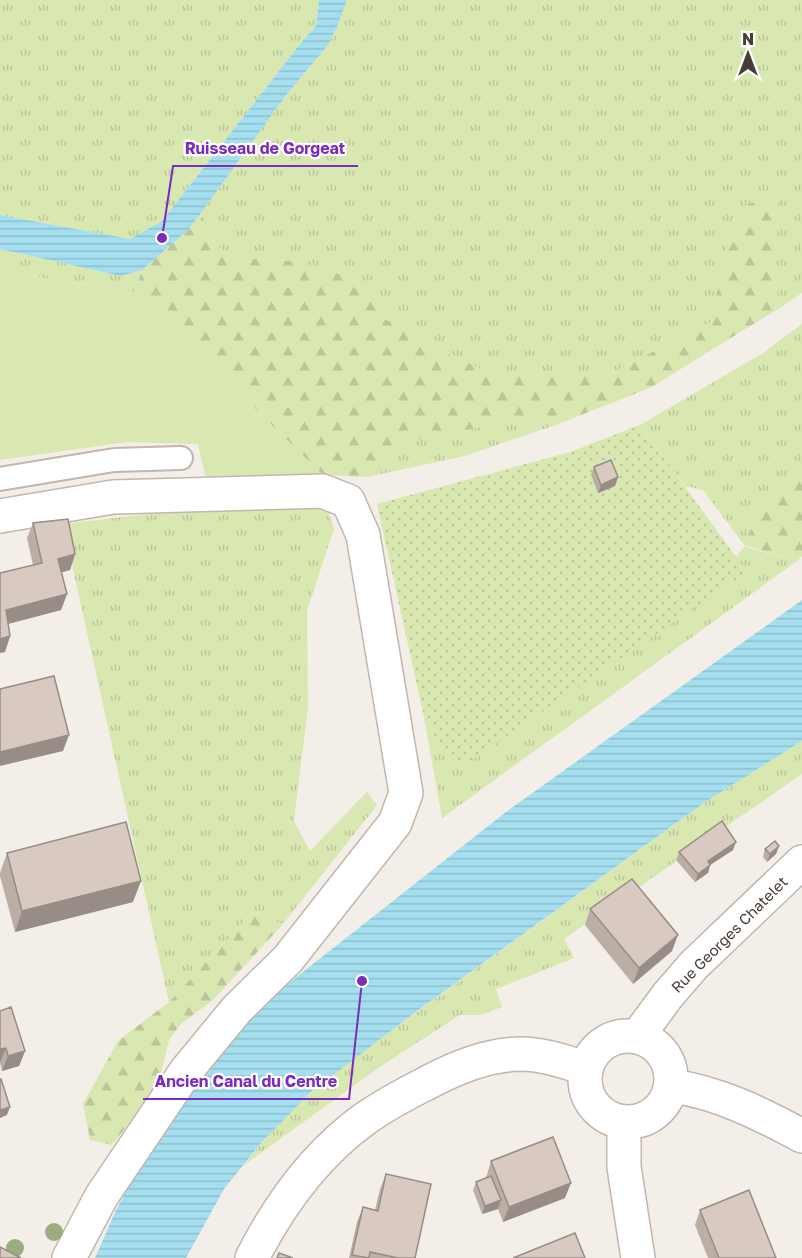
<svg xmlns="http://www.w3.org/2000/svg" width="802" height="1258" font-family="'Golos Text',sans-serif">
<defs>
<pattern id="grass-tufts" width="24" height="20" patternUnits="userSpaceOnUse" patternTransform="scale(1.5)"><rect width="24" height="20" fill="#d9e7b1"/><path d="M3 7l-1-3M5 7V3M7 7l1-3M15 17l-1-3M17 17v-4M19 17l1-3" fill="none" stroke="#bcc799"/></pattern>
<pattern id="forest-firs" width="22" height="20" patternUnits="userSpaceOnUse" patternTransform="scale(1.5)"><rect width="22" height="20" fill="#d9e7b1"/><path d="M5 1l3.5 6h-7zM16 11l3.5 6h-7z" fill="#bcc799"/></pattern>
<pattern id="garden-dots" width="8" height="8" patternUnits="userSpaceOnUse" patternTransform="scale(1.5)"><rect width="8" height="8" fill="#d9e7b1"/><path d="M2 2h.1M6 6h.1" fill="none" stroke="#bcc799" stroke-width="1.8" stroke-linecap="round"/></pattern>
<pattern id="water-rules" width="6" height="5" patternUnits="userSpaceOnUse" patternTransform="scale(1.5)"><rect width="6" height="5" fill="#a5dfef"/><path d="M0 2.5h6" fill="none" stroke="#8fc0ce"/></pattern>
</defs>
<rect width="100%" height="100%" fill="#f3eee8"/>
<g fill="url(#grass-tufts)">
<path d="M0,0H319L316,26L300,44L162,221L130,239L0,215Z"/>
<path d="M347,0H802V293L781,307L772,274L781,196L729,239L710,322L606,376H544L485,371L427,344L385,319L359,286L289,261L236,258L216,246L201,213L287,94L328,45L337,27Z"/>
<path d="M0,249L121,276L142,270L135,292L0,271Z"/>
<path d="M802,324V465L759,504L746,547L797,561L442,818L423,712L442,751L747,572L736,557L745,546L703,490L685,486L640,425L763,353Z"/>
<path d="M521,419L558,424L465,456L367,477L395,444Z"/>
<path d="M302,504L329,513L334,529L307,610L308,707L294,821L310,851L367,792L377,805L283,924L253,912L169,1002L63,524L215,506Z"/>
<path d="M802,741V774L564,939L574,958L496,989L502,1007L480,1015H460L384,1064L244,1165C273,1127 307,1095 344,1065L705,802Z"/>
</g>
<g fill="url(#forest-firs)">
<path d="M781,195L772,274L781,307L650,388L558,424L521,419L395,444L367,477L323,475L257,411L197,343L135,292L142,270L188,230L201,213L216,246L236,258L289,261L328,268L359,286L385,319L427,344L485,371L544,376H606L710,322L729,239L748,204Z"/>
<path d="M802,465V556L797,561L746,546L759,504Z"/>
<path d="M253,912L283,924L213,1000L181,1024L169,1040L158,1086L112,1145L90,1140L83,1104L118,1041L169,1002Z"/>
</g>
<path fill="#d9e7b1" d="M0,271L135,292L197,343L257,411L323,475L206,479L198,444L127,442L0,460Z"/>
<path fill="url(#garden-dots)" d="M640,425L747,572L466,764L442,751L423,712L377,504L570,452Z"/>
<g fill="url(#water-rules)">
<path d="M319,0H347L337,27L328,45L287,94L201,213L188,230L142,270L121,276L0,249V215L130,239L162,221L300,44L316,26Z"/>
<path d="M802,600V741L705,802L413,1014L311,1092L261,1143L224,1189L186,1258H95L116,1210L152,1145L226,1043L285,986L506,812Z"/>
</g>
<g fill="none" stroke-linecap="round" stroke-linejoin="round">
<defs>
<path id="service" d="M0,479L114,460L181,458"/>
<g id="minor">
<path d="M0,516L113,497L322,491L348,501L363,535L406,793L395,823L288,959L237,1009L186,1071L101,1197L69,1258"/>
<circle cx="628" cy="1079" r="43"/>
<path d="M637,1037L668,995L694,965L802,862"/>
<path d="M671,1086C718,1092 761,1114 802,1136"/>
<path d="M624,1122V1167L638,1258"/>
<path d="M252,1258C279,1205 317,1153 366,1118C385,1105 405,1094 425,1084C455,1068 486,1055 520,1054C543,1054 565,1061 586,1069"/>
</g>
</defs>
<use href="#service" stroke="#c2b6ad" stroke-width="26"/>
<use href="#minor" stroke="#c2b6ad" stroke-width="36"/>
<use href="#service" stroke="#fff" stroke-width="22"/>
<use href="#minor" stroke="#fff" stroke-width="33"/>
</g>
<g fill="#9dad80">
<circle cx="54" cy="1232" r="9"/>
<circle cx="15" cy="1248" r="9"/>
</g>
<g fill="#baaea5">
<path d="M594,467L618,477L615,486L598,493L591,475Z"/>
<path d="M33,523L75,554L70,570L61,572L67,594L61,610L8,624L10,636L5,652L0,573L33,565L27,538Z"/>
<path d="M779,846L776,854L767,862L763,857L765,849Z"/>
<path d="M733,850L710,865L708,873L695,882L676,860L679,852Z"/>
<path d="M7,853L133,902L15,932L0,876V873Z"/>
<path d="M590,909L672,951L633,984L585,925Z"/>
<path d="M0,1011L25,1051L19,1066L2,1071L0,1063Z"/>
<path d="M491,1161L565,1198L503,1222L498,1209L482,1214L473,1190L476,1182L486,1178Z"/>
<path d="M386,1174L415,1258H349L357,1222L363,1207L375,1210L380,1189Z"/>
<path d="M700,1210L776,1258H708L695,1225Z"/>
</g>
<g fill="#978d86">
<path d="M618,477L615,486L598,493L601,485Z"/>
<path d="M75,554L70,570L53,575L58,559Z"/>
<path d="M67,594L61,610L0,626L6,610Z"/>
<path d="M10,636L5,652L0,653V639Z"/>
<path d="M69,735L63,751L0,766V752Z"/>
<path d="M736,842L733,850L710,865L708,873L695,882L698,874L708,861Z"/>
<path d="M779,846L776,854L767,862L770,854Z"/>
<path d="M141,881L133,902L15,932L22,911Z"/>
<path d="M678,935L672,951L633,984L639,968Z"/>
<path d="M6,1048L0,1063V1049Z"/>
<path d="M25,1051L19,1066L2,1071L8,1056Z"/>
<path d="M10,1107L7,1115L0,1118V1110Z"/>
<path d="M571,1183L565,1198L503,1222L509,1207Z"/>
<path d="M501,1200L498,1209L482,1214L485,1206Z"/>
</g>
<g fill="#d8cac0" stroke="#978d86" stroke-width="1.5">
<path d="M611,460L618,477L601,485L594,467Z"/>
<path d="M68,519L75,554L58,559L67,594L6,610L10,636L0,639V573L42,563L33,523Z"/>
<path d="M54,676L69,735L0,752V689Z"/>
<path d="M722,821L736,842L708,861L710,865L698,874L679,852Z"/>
<path d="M126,822L141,881L22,911L7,853Z"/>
<path d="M775,841L779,846L770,854L765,849Z"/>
<path d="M632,879L678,935L639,968L590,909Z"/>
<path d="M11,1007L25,1051L8,1056L6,1048L0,1049V1011Z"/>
<path d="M0,1079H1L10,1107L0,1110Z"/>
<path d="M553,1137L571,1183L509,1207L491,1161Z"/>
<path d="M386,1174L431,1184L415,1258H398L370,1252L369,1258L352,1255L363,1207L378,1211Z"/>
<path d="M491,1176L501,1200L485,1206L476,1182Z"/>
<path d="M749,1190L776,1258H719L700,1210Z"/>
<path d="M575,1233L585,1258H513Z"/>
<path d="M0,1247L21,1258H0Z"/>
<path d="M279,1253L293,1258H277Z"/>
</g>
<g text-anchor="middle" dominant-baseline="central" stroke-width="4.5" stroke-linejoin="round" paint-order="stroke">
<g font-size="15" fill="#473d37" stroke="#fff">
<text transform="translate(729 934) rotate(-45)">Rue Georges Chatelet</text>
</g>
</g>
<path fill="none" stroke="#7b2cbf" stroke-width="2" d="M162 238L173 166H358M362 981L349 1099H143"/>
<g fill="#7b2cbf" stroke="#fff" stroke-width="2">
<circle cx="162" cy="238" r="6"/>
<circle cx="362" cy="981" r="6"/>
</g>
<g font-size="16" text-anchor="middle" font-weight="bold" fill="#7b2cbf" stroke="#fff" stroke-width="4.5" stroke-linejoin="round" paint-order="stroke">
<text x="265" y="154">Ruisseau de Gorgeat</text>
<text x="246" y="1087">Ancien Canal du Centre</text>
</g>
<g transform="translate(748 54)" stroke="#ffffff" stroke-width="4.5" paint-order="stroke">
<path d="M0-4.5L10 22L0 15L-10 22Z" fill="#473d37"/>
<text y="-9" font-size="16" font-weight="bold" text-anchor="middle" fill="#473d37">N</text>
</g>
</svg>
